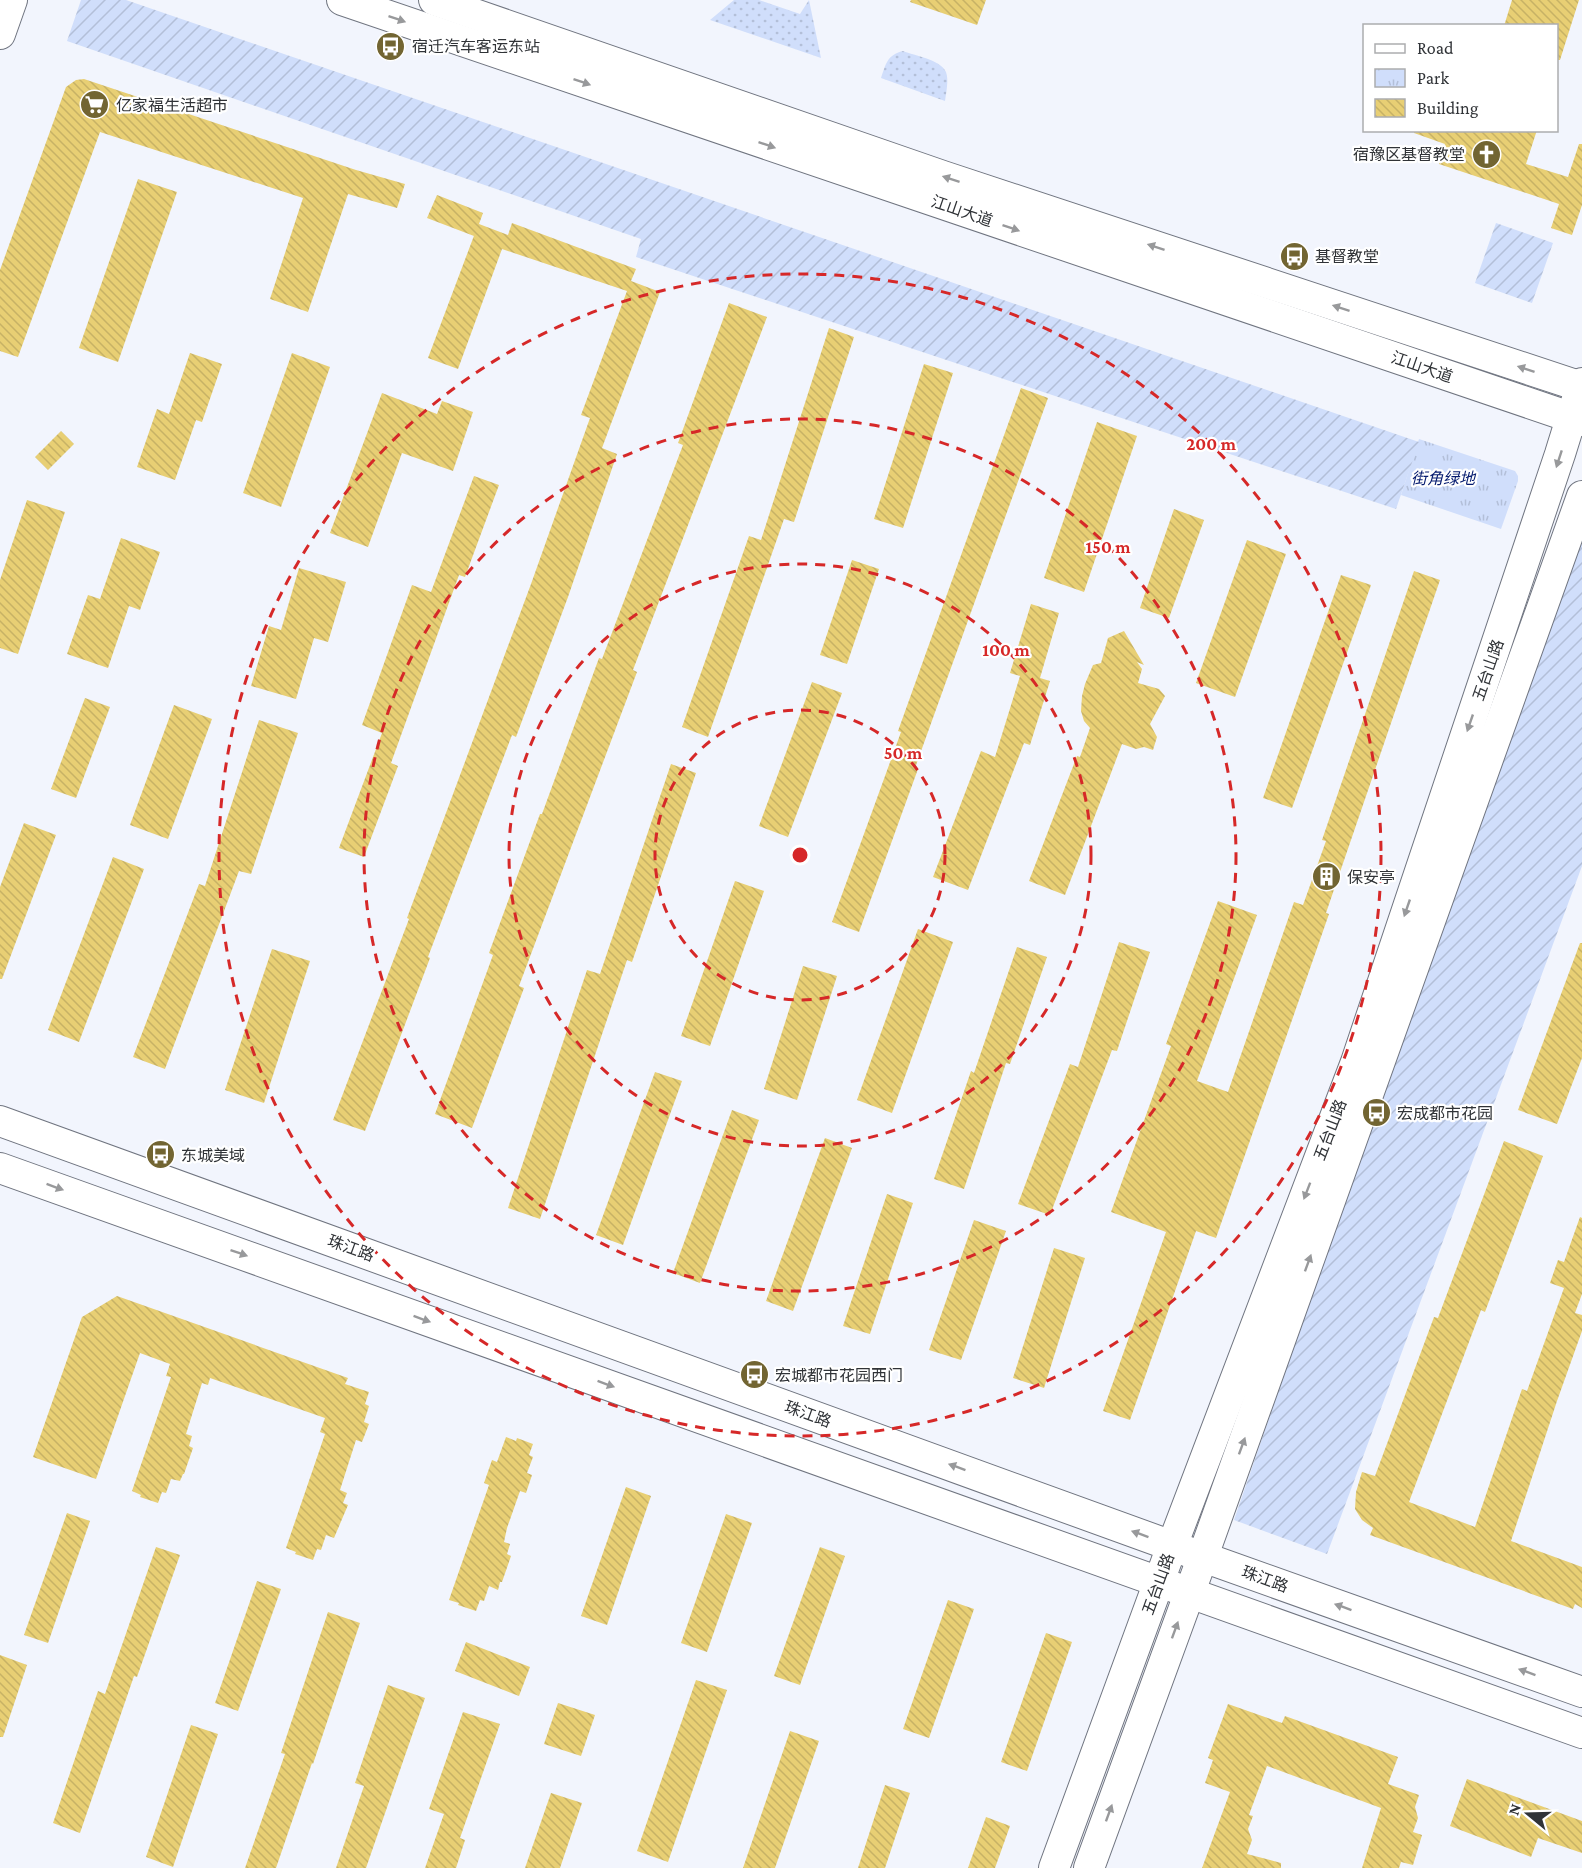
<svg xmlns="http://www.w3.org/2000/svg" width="1582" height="1868" font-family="'Crimson Pro','Noto Sans SC',serif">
<defs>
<pattern id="grass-dots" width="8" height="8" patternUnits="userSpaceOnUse" patternTransform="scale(1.5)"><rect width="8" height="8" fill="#d0defb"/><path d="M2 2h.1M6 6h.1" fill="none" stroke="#b3bfd8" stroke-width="1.8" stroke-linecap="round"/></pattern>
<pattern id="park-tufts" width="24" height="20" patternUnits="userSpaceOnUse" patternTransform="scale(1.5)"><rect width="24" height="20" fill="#d0defb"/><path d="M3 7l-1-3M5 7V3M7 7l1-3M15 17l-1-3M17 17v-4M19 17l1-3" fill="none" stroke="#b3bfd8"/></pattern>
<pattern id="garden-furrows" width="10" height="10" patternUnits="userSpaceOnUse" patternTransform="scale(1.5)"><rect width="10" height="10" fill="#d0defb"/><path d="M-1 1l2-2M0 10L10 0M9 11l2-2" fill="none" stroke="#b3bfd8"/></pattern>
<pattern id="building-back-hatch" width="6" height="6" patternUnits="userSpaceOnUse" patternTransform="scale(1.5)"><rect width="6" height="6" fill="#e8cf74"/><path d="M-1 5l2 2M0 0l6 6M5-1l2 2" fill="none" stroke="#c7b265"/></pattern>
</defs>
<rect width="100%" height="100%" fill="#f2f5fd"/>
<g fill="url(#grass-dots)">
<path d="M734,0H759L800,14L809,0L821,58L710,20Z"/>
<path d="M903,51C915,56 940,59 946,72C949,80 946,93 945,101L881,78C886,64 887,55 903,51Z"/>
</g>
<path fill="url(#park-tufts)" d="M1419,439L1515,471L1518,476V481L1501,529L1401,495Z"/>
<g fill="url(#garden-furrows)">
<path d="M81,0H126L1419,442L1396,509L636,257L641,239L67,41Z"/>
<path d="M1496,223L1553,243L1532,303L1475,283Z"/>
<path d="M1582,535V866L1327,1554L1234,1520L1313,1291Z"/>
</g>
<g fill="url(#building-back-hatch)">
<path d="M911,0H986L977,25L910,2Z"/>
<path d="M1512,0H1579L1560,60H1557V26H1504Z"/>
<path d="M84,79L356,170L405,184L397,208L348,194L308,312L270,299L303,198L100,132L18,357L0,351V270L66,87L76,80Z"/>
<path d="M1414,130H1537L1526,164L1568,177L1579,144H1582V205L1572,235L1551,228L1559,204L1439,164L1445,144L1414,133Z"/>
<path d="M138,179L177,192L118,362L79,348Z"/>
<path d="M437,195L483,213L479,224L508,235L512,223L636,269L631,281L660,292L602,448L617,454L568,597L516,737L512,735L428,957L430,958L365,1131L333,1120L409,919L407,918L531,584L590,418L581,415L627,291L502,249L458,369L428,358L475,233L474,236L427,218Z"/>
<path d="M729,303L767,317L633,670L637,672L519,986L524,988L472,1128L435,1114L493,955L489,953L540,814H542L599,658L602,659L683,445L678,443Z"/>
<path d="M829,328L854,337L794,522L784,519L708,737L682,727L749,536L761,540Z"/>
<path d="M190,353L222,364L202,422L196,420L175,480L137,467L157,409L169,414Z"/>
<path d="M292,353L330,367L281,507L243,493Z"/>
<path d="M924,364L953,373L903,528L874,519Z"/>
<path d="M1021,388L1048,398L915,768L918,769L859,932L832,922L901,732L898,731Z"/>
<path d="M382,393L437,414L442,401L473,412L453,471L402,453L368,547L330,533Z"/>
<path d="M1097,422L1137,436L1084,592L1044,578Z"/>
<path d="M61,431L74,444L48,470L35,457Z"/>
<path d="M474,476L499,485L465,577L459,575L391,763L398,766L364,857L339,848L382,733L362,725L412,585L431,592Z"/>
<path d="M27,500L65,512L18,654L0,648V580Z"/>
<path d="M1174,509L1204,520L1169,618L1140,608Z"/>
<path d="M121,538L160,552L140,610L129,606L108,668L67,654L88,595L100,599Z"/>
<path d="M1247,540L1286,554L1235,697L1196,683Z"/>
<path d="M852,560L879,569L847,664L820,655Z"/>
<path d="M299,568L346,582L328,642L314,638L296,699L251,686L269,626L281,630Z"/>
<path d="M1414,571L1440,580L1326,913L1329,914L1216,1238L1196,1231L1130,1420L1103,1411L1166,1232L1111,1212L1171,1046L1166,1044L1218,901L1257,915L1197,1081L1228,1092L1294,902L1303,905L1326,841L1322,840Z"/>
<path d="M1341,575L1371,585L1292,808L1263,798Z"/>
<path d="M1031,604L1059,613L1040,678L1050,681L1030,745L1024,743L968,890L933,877L981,751L995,757L1020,676L1010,673Z"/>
<path d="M1124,631L1144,665L1137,662L1142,669L1138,683L1159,689L1165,696L1150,724L1157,737L1153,750L1144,747L1136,749L1122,744L1065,895L1029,881L1077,756L1080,757L1090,728L1084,721L1081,711L1082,696L1085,684L1093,665L1101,663L1108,638Z"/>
<path d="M812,682L842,693L788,837L759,826Z"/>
<path d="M85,698L110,707L76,798L51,789Z"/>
<path d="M174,705L212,719L168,839L130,825Z"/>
<path d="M259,720L298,733L251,874L239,871L165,1069L133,1057L199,884L205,886Z"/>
<path d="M671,764L696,773L632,962L627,960L540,1219L508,1208L587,970L600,974Z"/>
<path d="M24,823L56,835L2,979H0V887Z"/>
<path d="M113,857L144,869L79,1042L48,1030Z"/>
<path d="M735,881L764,891L710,1046L681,1036Z"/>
<path d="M918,929L953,942L892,1113L857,1100Z"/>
<path d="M1119,942L1150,952L1117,1051L1112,1050L1050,1215L1018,1204L1070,1064L1078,1067Z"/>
<path d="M1580,943H1582V1058L1557,1124L1518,1110Z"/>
<path d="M1017,947L1047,957L1010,1064L1006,1063L964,1189L934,1179L971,1071L974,1073Z"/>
<path d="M272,949L310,961L264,1103L225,1090Z"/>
<path d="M803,966L837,976L797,1100L764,1089Z"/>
<path d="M655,1072L682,1081L623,1245L596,1235Z"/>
<path d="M732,1110L759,1120L700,1283L673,1273Z"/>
<path d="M825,1138L852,1148L793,1311L766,1301Z"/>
<path d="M1504,1141L1543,1156L1485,1312L1481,1310L1409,1502L1475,1527L1522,1389L1527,1391L1564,1288L1550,1283L1558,1260L1564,1262L1580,1217L1582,1218V1294L1575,1313L1582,1315V1331L1557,1401L1511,1541L1582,1567V1608L1575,1604L1573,1609L1370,1535L1373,1528L1362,1520L1355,1509L1356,1492L1362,1472L1375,1476L1434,1317L1438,1318Z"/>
<path d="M887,1194L913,1203L870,1334L843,1326Z"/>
<path d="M974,1220L1006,1231L961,1360L929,1350Z"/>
<path d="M1054,1248L1085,1258L1044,1388L1013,1378Z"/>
<path d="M117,1296L348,1378L345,1384L369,1392L365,1404L369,1406L364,1422L369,1424L362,1442L356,1440L340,1490L347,1493L343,1503L348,1505L334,1538L326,1535L321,1550L317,1549L313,1560L295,1554L296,1552L286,1548L325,1434L320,1432L325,1418L210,1378L208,1385L202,1383L186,1434L192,1436L189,1446L193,1448L184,1474H183L180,1481L171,1479L166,1493L162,1492L158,1503L140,1497L141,1495L132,1491L171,1377L166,1376L170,1364L140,1353L96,1479L33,1457L82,1317Z"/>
<path d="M506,1437L516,1441L517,1438L533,1444L529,1455L533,1457L527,1473L532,1475L526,1493L520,1491L507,1528L504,1542L510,1544L507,1554L511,1556L502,1582H500L498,1590L489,1586L484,1601L480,1600L476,1611L458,1605L459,1603L449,1600L489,1485L484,1483L492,1460L497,1462Z"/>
<path d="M626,1487L651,1496L607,1625L581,1616Z"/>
<path d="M67,1513L90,1521L48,1643L24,1635Z"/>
<path d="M726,1514L752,1523L707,1652L681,1643Z"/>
<path d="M156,1547L180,1555L137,1677L134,1676L80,1833L53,1823L98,1691L105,1694Z"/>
<path d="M820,1547L845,1556L800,1685L774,1676Z"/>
<path d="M257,1581L281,1589L238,1711L215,1703Z"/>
<path d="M948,1600L974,1609L929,1738L903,1729Z"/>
<path d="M328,1612L360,1623L313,1764L312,1763L276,1868H245L285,1754L281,1753Z"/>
<path d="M1046,1633L1072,1642L1027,1771L1001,1762Z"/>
<path d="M466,1642L530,1667L519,1696L455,1671Z"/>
<path d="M0,1655L27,1665L3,1737H0Z"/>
<path d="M696,1680L727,1690L668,1862L637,1851Z"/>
<path d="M388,1685L425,1698L366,1868H336L364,1786L355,1783Z"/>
<path d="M558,1703L595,1715L581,1756L544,1744Z"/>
<path d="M1228,1704L1282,1723L1285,1716L1398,1757L1388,1784L1419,1795L1415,1807L1418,1818L1413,1832L1422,1835L1413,1865L1401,1862L1399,1868H1362L1381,1808L1267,1766L1249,1815L1253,1816L1248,1829L1252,1840L1247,1854L1281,1863V1868H1202L1230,1792L1205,1783L1213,1760L1208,1758Z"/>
<path d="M463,1712L500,1724L460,1838L465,1840L456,1868H425L444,1814L429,1809Z"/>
<path d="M191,1725L218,1734L173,1867L146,1857Z"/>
<path d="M790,1731L819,1741L775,1868H743Z"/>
<path d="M1467,1779L1582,1821V1853L1538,1838L1531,1857L1450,1826Z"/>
<path d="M885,1785L910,1793L885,1868H858Z"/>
<path d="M551,1793L582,1803L560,1868H525Z"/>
<path d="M986,1817L1010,1826L995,1868H968Z"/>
</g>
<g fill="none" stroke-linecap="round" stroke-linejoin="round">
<defs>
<g id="secondary">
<path d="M342,0L1582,421"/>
<path d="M434,0L943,176L1582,387"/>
<path d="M0,34L12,0"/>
<path d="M0,1121L1172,1546L1582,1692"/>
<path d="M0,1168L1582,1733"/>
<path d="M1054,1868L1172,1546L1356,1062L1560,454L1582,383"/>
<path d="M1089,1868L1203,1556L1582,496"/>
</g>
</defs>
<use href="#secondary" stroke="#707580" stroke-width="32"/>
<use href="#secondary" stroke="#fff" stroke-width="30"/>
</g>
<defs><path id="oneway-solid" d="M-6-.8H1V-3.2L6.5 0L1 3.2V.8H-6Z" transform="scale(1.5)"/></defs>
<g fill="#98999b">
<use href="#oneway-solid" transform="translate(397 19) rotate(19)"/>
<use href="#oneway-solid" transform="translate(582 82) rotate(19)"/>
<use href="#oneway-solid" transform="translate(767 145) rotate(19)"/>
<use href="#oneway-solid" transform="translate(951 179) rotate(-162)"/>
<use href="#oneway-solid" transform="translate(1011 228) rotate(19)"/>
<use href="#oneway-solid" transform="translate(1156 247) rotate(-162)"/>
<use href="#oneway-solid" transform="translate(1341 308) rotate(-162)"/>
<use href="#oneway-solid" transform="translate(1526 369) rotate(-162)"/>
<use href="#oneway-solid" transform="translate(1559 459) rotate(108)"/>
<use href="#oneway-solid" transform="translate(1470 723) rotate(109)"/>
<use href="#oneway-solid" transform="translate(1407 908) rotate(109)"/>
<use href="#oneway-solid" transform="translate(55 1187) rotate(20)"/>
<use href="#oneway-solid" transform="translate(1307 1191) rotate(111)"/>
<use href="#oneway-solid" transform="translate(239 1253) rotate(19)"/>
<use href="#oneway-solid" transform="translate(1308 1263) rotate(-70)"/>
<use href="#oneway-solid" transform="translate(422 1319) rotate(20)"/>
<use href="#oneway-solid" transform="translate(606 1384) rotate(20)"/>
<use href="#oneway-solid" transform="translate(1242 1446) rotate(-70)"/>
<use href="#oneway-solid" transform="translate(957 1467) rotate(-160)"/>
<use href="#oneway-solid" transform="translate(1140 1534) rotate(-160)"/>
<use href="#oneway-solid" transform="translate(1343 1607) rotate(-160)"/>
<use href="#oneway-solid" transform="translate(1175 1630) rotate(-70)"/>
<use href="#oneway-solid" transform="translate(1527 1672) rotate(-160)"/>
<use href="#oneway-solid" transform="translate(1109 1813) rotate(-70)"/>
</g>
<g fill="none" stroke="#d62828" stroke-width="3" stroke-dasharray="10 8">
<circle cx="800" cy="855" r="145"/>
<circle cx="800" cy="855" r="291"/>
<circle cx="800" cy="855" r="436"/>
<circle cx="800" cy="855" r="581"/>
</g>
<defs>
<symbol id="bus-disc" viewBox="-11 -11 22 22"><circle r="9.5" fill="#726532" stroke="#fff"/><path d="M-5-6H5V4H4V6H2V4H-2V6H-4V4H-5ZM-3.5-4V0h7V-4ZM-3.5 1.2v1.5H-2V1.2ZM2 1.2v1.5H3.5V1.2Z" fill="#fff"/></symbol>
<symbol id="supermarket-disc" viewBox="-11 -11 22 22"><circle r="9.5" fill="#726532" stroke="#fff"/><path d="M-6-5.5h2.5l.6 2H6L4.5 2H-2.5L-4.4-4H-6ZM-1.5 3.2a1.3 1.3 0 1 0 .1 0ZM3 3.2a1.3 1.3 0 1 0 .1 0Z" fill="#fff"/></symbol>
<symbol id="church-disc" viewBox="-11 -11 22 22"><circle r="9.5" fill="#726532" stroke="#fff"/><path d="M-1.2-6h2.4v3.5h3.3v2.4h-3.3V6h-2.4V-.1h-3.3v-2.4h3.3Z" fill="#fff"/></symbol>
<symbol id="building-disc" viewBox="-11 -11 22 22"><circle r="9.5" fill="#726532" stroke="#fff"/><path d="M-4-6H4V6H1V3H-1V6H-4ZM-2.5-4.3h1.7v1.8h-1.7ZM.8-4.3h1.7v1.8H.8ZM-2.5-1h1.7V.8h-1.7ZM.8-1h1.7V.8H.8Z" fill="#fff"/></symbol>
</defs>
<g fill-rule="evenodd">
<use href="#bus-disc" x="374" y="30" width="33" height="33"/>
<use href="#supermarket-disc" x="78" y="88" width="33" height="33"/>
<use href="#church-disc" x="1470" y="138" width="33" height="33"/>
<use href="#bus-disc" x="1278" y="240" width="33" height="33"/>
<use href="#building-disc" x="1310" y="860" width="33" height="33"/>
<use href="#bus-disc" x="1360" y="1096" width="33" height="33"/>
<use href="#bus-disc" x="144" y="1138" width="33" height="33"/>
<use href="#bus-disc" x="738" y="1358" width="33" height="33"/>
</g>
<g text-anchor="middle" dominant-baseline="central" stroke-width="4.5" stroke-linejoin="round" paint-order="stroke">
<g font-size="16" fill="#303337" stroke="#fff" text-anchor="start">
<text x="412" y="46">宿迁汽车客运东站</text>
<text x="116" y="105">亿家福生活超市</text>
<text x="1465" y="154" text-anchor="end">宿豫区基督教堂</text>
<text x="1315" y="256">基督教堂</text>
<text x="1347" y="877">保安亭</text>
<text x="1397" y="1113">宏成都市花园</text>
<text x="181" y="1155">东城美域</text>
<text x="775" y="1375">宏城都市花园西门</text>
</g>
<g font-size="16" fill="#303337" stroke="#fff">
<text transform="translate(962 211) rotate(19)">江山大道</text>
<text transform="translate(1422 367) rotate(19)">江山大道</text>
<text transform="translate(1488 670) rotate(-71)">五台山路</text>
<text transform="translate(1330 1130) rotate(-69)">五台山路</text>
<text transform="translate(351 1248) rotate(20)">珠江路</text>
<text transform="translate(808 1414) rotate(20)">珠江路</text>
<text transform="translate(1265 1579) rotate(20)">珠江路</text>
<text transform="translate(1158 1584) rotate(-70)">五台山路</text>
</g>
<g font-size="16" font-style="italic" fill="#051b6f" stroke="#fff">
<text x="1443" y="478">街角绿地</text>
</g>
</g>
<circle cx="800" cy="855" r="9" fill="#d62828" stroke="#fff" stroke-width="3"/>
<g font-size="18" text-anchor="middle" font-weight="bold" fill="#d62828" stroke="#fff" stroke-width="4.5" stroke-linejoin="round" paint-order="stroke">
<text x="1211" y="450">200 m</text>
<text x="1108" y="553">150 m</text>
<text x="1006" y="656">100 m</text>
<text x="903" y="759">50 m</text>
</g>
<rect x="1363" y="24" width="195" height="108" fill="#ffffff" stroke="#acadaf" stroke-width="1.5"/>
<rect x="1375" y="44" width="30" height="9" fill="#ffffff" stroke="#acadaf" stroke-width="1.5"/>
<text x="1417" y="54" font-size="18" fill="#303337">Road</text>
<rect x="1375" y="69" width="30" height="18" fill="url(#park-tufts)" stroke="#acadaf" stroke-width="1.5"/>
<text x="1417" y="84" font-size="18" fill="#303337">Park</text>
<rect x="1375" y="99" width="30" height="18" fill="url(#building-back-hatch)" stroke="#acadaf" stroke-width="1.5"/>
<text x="1417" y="114" font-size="18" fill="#303337">Building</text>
<g transform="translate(1528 1814) rotate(289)" stroke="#ffffff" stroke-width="4.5" paint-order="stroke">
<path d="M0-4.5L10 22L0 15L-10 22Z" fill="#303337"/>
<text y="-9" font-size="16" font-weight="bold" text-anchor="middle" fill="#303337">N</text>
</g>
</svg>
